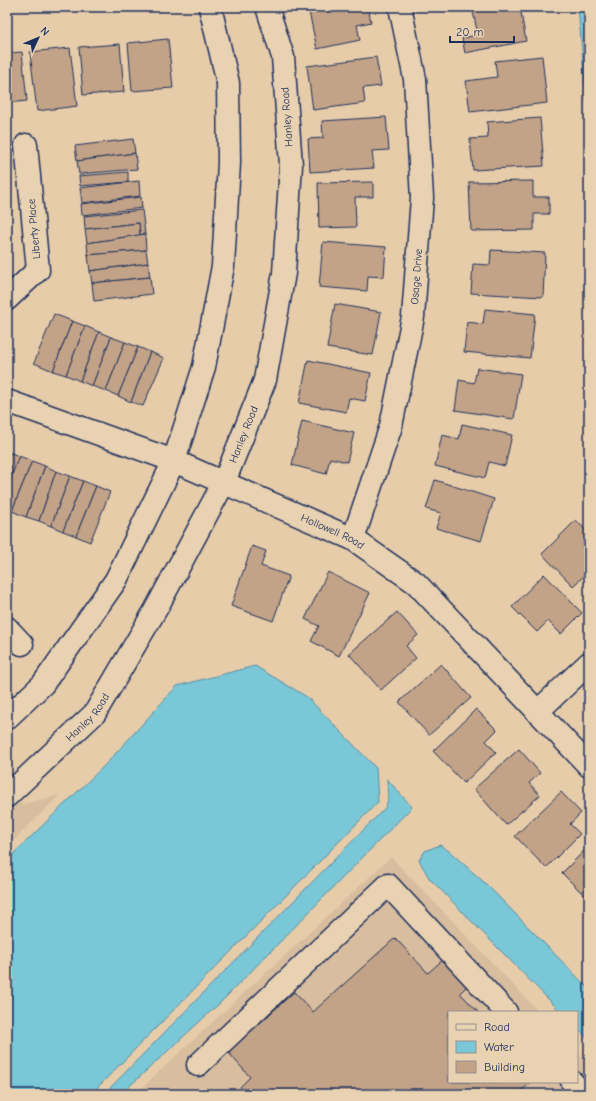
<svg xmlns="http://www.w3.org/2000/svg" width="596" height="1101" font-family="'Comic Neue',sans-serif">
<rect width="100%" height="100%" fill="#e7ccaa"/>
<filter id="ink" filterUnits="userSpaceOnUse"><feTurbulence type="fractalNoise" baseFrequency=".025" numOctaves="2"/><feDisplacementMap in="SourceGraphic" scale="8" xChannelSelector="R" yChannelSelector="G"/><feConvolveMatrix kernelMatrix="1 2 1 2 8 2 1 2 1" color-interpolation-filters="sRGB"/></filter>
<g filter="url(#ink)">
<g fill="#d8bd9f">
<path d="M60,795L7,847V811L18,800L23,804Z"/>
<path d="M391,857L539,1012H449V1082H577V1052L589,1065V1094H135Z"/>
</g>
<g fill="#7ac8d7" stroke="#548ba7">
<path d="M578,7H589V126L588,118Z"/>
<path d="M255,666L307,697L376,768L378,802L91,1094H11L7,1089V860L106,764L177,686Z"/>
<path d="M387,779L412,807L221,1002L121,1094H104L385,808L388,800Z"/>
<path d="M440,845L449,851L485,883L589,989V1040L577,1028V1012H561L429,878L419,860L425,851Z"/>
</g>
<g fill="#c3a387" stroke="#1b2f5e">
<path d="M308,7H368L371,22L357,25L360,40L317,49Z"/>
<path d="M472,7H520L526,41L465,53L462,38L478,35Z"/>
<path d="M168,39L173,88L132,91L128,43Z"/>
<path d="M120,44L124,92L83,95L79,47Z"/>
<path d="M70,48L77,106L37,111L30,52Z"/>
<path d="M22,52L27,101L7,103V53Z"/>
<path d="M542,56L547,103L470,112L466,81L497,77L495,61Z"/>
<path d="M376,57L381,86L363,88L365,103L313,110L307,66Z"/>
<path d="M386,117L389,150L372,151L374,168L310,172L308,139L323,138L322,121Z"/>
<path d="M540,118L544,166L473,170L470,139L488,138L487,122Z"/>
<path d="M133,139L135,153L77,161L75,146Z"/>
<path d="M135,153L137,169L79,174L77,161Z"/>
<path d="M128,172V182L80,186L79,176Z"/>
<path d="M139,181L140,196L82,203L80,188Z"/>
<path d="M533,181V197H549V214H534V230L471,231L469,182Z"/>
<path d="M373,182V197H355L356,227L319,228L318,183Z"/>
<path d="M141,197L142,208L82,215L81,204Z"/>
<path d="M142,210L145,234L140,235L139,223L85,229L84,216Z"/>
<path d="M139,223L140,235L87,243L85,229Z"/>
<path d="M145,234L146,250L88,255L87,243Z"/>
<path d="M323,242L386,247L384,277L368,276L367,291L319,287Z"/>
<path d="M146,250L148,263L90,271L88,255Z"/>
<path d="M491,250L545,253L543,297L471,293L473,264L490,265Z"/>
<path d="M148,263L150,277L92,283L90,271Z"/>
<path d="M150,277L152,294L94,301L92,283Z"/>
<path d="M335,304L381,312L373,355L327,348Z"/>
<path d="M485,309L535,314L530,358L464,352L467,322L483,324Z"/>
<path d="M54,314L72,321L53,371L34,363Z"/>
<path d="M72,321L85,326L66,375L53,371Z"/>
<path d="M85,326L99,332L80,381L66,375Z"/>
<path d="M99,332L111,337L92,386L80,381Z"/>
<path d="M111,337L125,342L106,391L92,386Z"/>
<path d="M125,342L138,347L118,396L106,391Z"/>
<path d="M138,347L150,352L131,402L118,396Z"/>
<path d="M150,352L164,358L143,406L131,402Z"/>
<path d="M308,360L371,373L365,401L349,398L346,412L299,403Z"/>
<path d="M477,368L521,374L514,419L455,410L459,380L474,383Z"/>
<path d="M302,421L354,433L347,462L330,458L326,474L292,465Z"/>
<path d="M462,424L512,435L505,466L489,462L485,478L435,466L442,435L459,439Z"/>
<path d="M8,452L19,456L7,488V454Z"/>
<path d="M19,456L32,461L12,511L7,509V488Z"/>
<path d="M32,461L45,466L26,517L12,511Z"/>
<path d="M45,466L56,471L39,521L26,517Z"/>
<path d="M56,471L70,476L51,526L39,521Z"/>
<path d="M70,476L83,481L63,531L51,526Z"/>
<path d="M435,480L494,499L481,541L436,528L441,513L426,509Z"/>
<path d="M83,481L96,486L76,536L63,531Z"/>
<path d="M96,486L110,492L90,542L76,536Z"/>
<path d="M576,520L589,534V579L585,575L573,586L542,554Z"/>
<path d="M252,546L266,551L261,566L289,576L273,621L231,606Z"/>
<path d="M328,572L370,593L339,656L311,641L319,626L305,619Z"/>
<path d="M544,574L582,613L561,634L548,621L537,632L512,607Z"/>
<path d="M397,612L418,635L406,646L416,658L381,690L349,654Z"/>
<path d="M441,664L471,698L429,735L399,702Z"/>
<path d="M476,709L497,730L486,741L496,752L464,783L433,751Z"/>
<path d="M519,749L540,773L529,783L540,795L506,825L474,789Z"/>
<path d="M561,792L581,813L570,824L580,834L546,868L515,836Z"/>
<path d="M589,846V900L562,873Z"/>
<path d="M395,938L428,973L447,956L471,982L460,993L478,1012H449V1082H528L529,1084L518,1094H246L240,1087L250,1077L228,1052L294,992L313,1012Z"/>
</g>
<g fill="none" stroke-linecap="round" stroke-linejoin="round">
<defs>
<g id="minor">
<path d="M7,299L38,270L26,145"/>
<path id="s1" d="M7,401L174,461L353,539L416,583L589,766"/>
<path id="s2" d="M353,539L391,426L413,317L422,198L415,79L400,7"/>
<path d="M7,628L22,644"/>
<path d="M537,712L589,663"/>
<path d="M198,1065L388,885L506,1012"/>
<path d="M572,1082L583,1094"/>
</g>
<g id="major">
<path d="M7,718L43,684L116,580L174,461L204,367L223,266L229,163L228,83L210,7"/>
<path id="s3" d="M7,796L95,713L156,609L224,482L265,380L284,273L291,165L283,57L267,7"/>
</g>
</defs>
<use href="#minor" stroke="#1b2f5e" stroke-width="25"/>
<use href="#major" stroke="#1b2f5e" stroke-width="25"/>
<use href="#minor" stroke="#e9d2b1" stroke-width="22"/>
<use href="#major" stroke="#e9d2b1" stroke-width="22"/>
</g>
</g>
<g text-anchor="middle" dominant-baseline="central" stroke-width="3" stroke-linejoin="round" paint-order="stroke">
<g font-size="11" fill="#1b2f5e" stroke="#e9d2b1">
<text transform="translate(287 117) rotate(-94)">Hanley Road</text>
<text transform="translate(34 229) rotate(-95)">Liberty Place</text>
<text stroke="none"><textPath href="#s2" startOffset="271">Osage Drive</textPath></text>
<text stroke="none"><textPath href="#s3" startOffset="437">Hanley Road</textPath></text>
<text stroke="none"><textPath href="#s1" startOffset="351">Hollowell Road</textPath></text>
<text stroke="none"><textPath href="#s3" startOffset="113">Hanley Road</textPath></text>
</g>
</g>
<rect width="596" height="1101" fill="none" stroke="#e9d2b1" stroke-width="24"/>
<rect x="12" y="12" width="572" height="1077" fill="none" stroke="#1b2f5e" stroke-width="1.5" filter="url(#ink)"/>
<rect x="448" y="1011" width="130" height="72" fill="#e9d2b1" stroke="#979190"/>
<rect x="456" y="1024" width="20" height="6" fill="#e9d2b1" stroke="#979190"/>
<text x="484" y="1031" font-size="12" fill="#1b2f5e">Road</text>
<rect x="456" y="1041" width="20" height="12" fill="#7ac8d7" stroke="#979190"/>
<text x="484" y="1051" font-size="12" fill="#1b2f5e">Water</text>
<rect x="456" y="1061" width="20" height="12" fill="#c3a387" stroke="#979190"/>
<text x="484" y="1071" font-size="12" fill="#1b2f5e">Building</text>
<g transform="translate(38 38) rotate(46)" stroke="#e9d2b1" stroke-width="3" paint-order="stroke">
<path d="M0-3L7 15L0 10L-7 15Z" fill="#1b2f5e"/>
<text y="-6" font-size="11" font-weight="bold" text-anchor="middle" fill="#1b2f5e">N</text>
</g>
<path d="M450 36v6h64v-6" fill="none" stroke="#1b2f5e" stroke-width="2"/>
<text x="456" y="36" font-size="12" fill="#1b2f5e" stroke="#e9d2b1" stroke-width="3" paint-order="stroke">20 m</text>
</svg>
